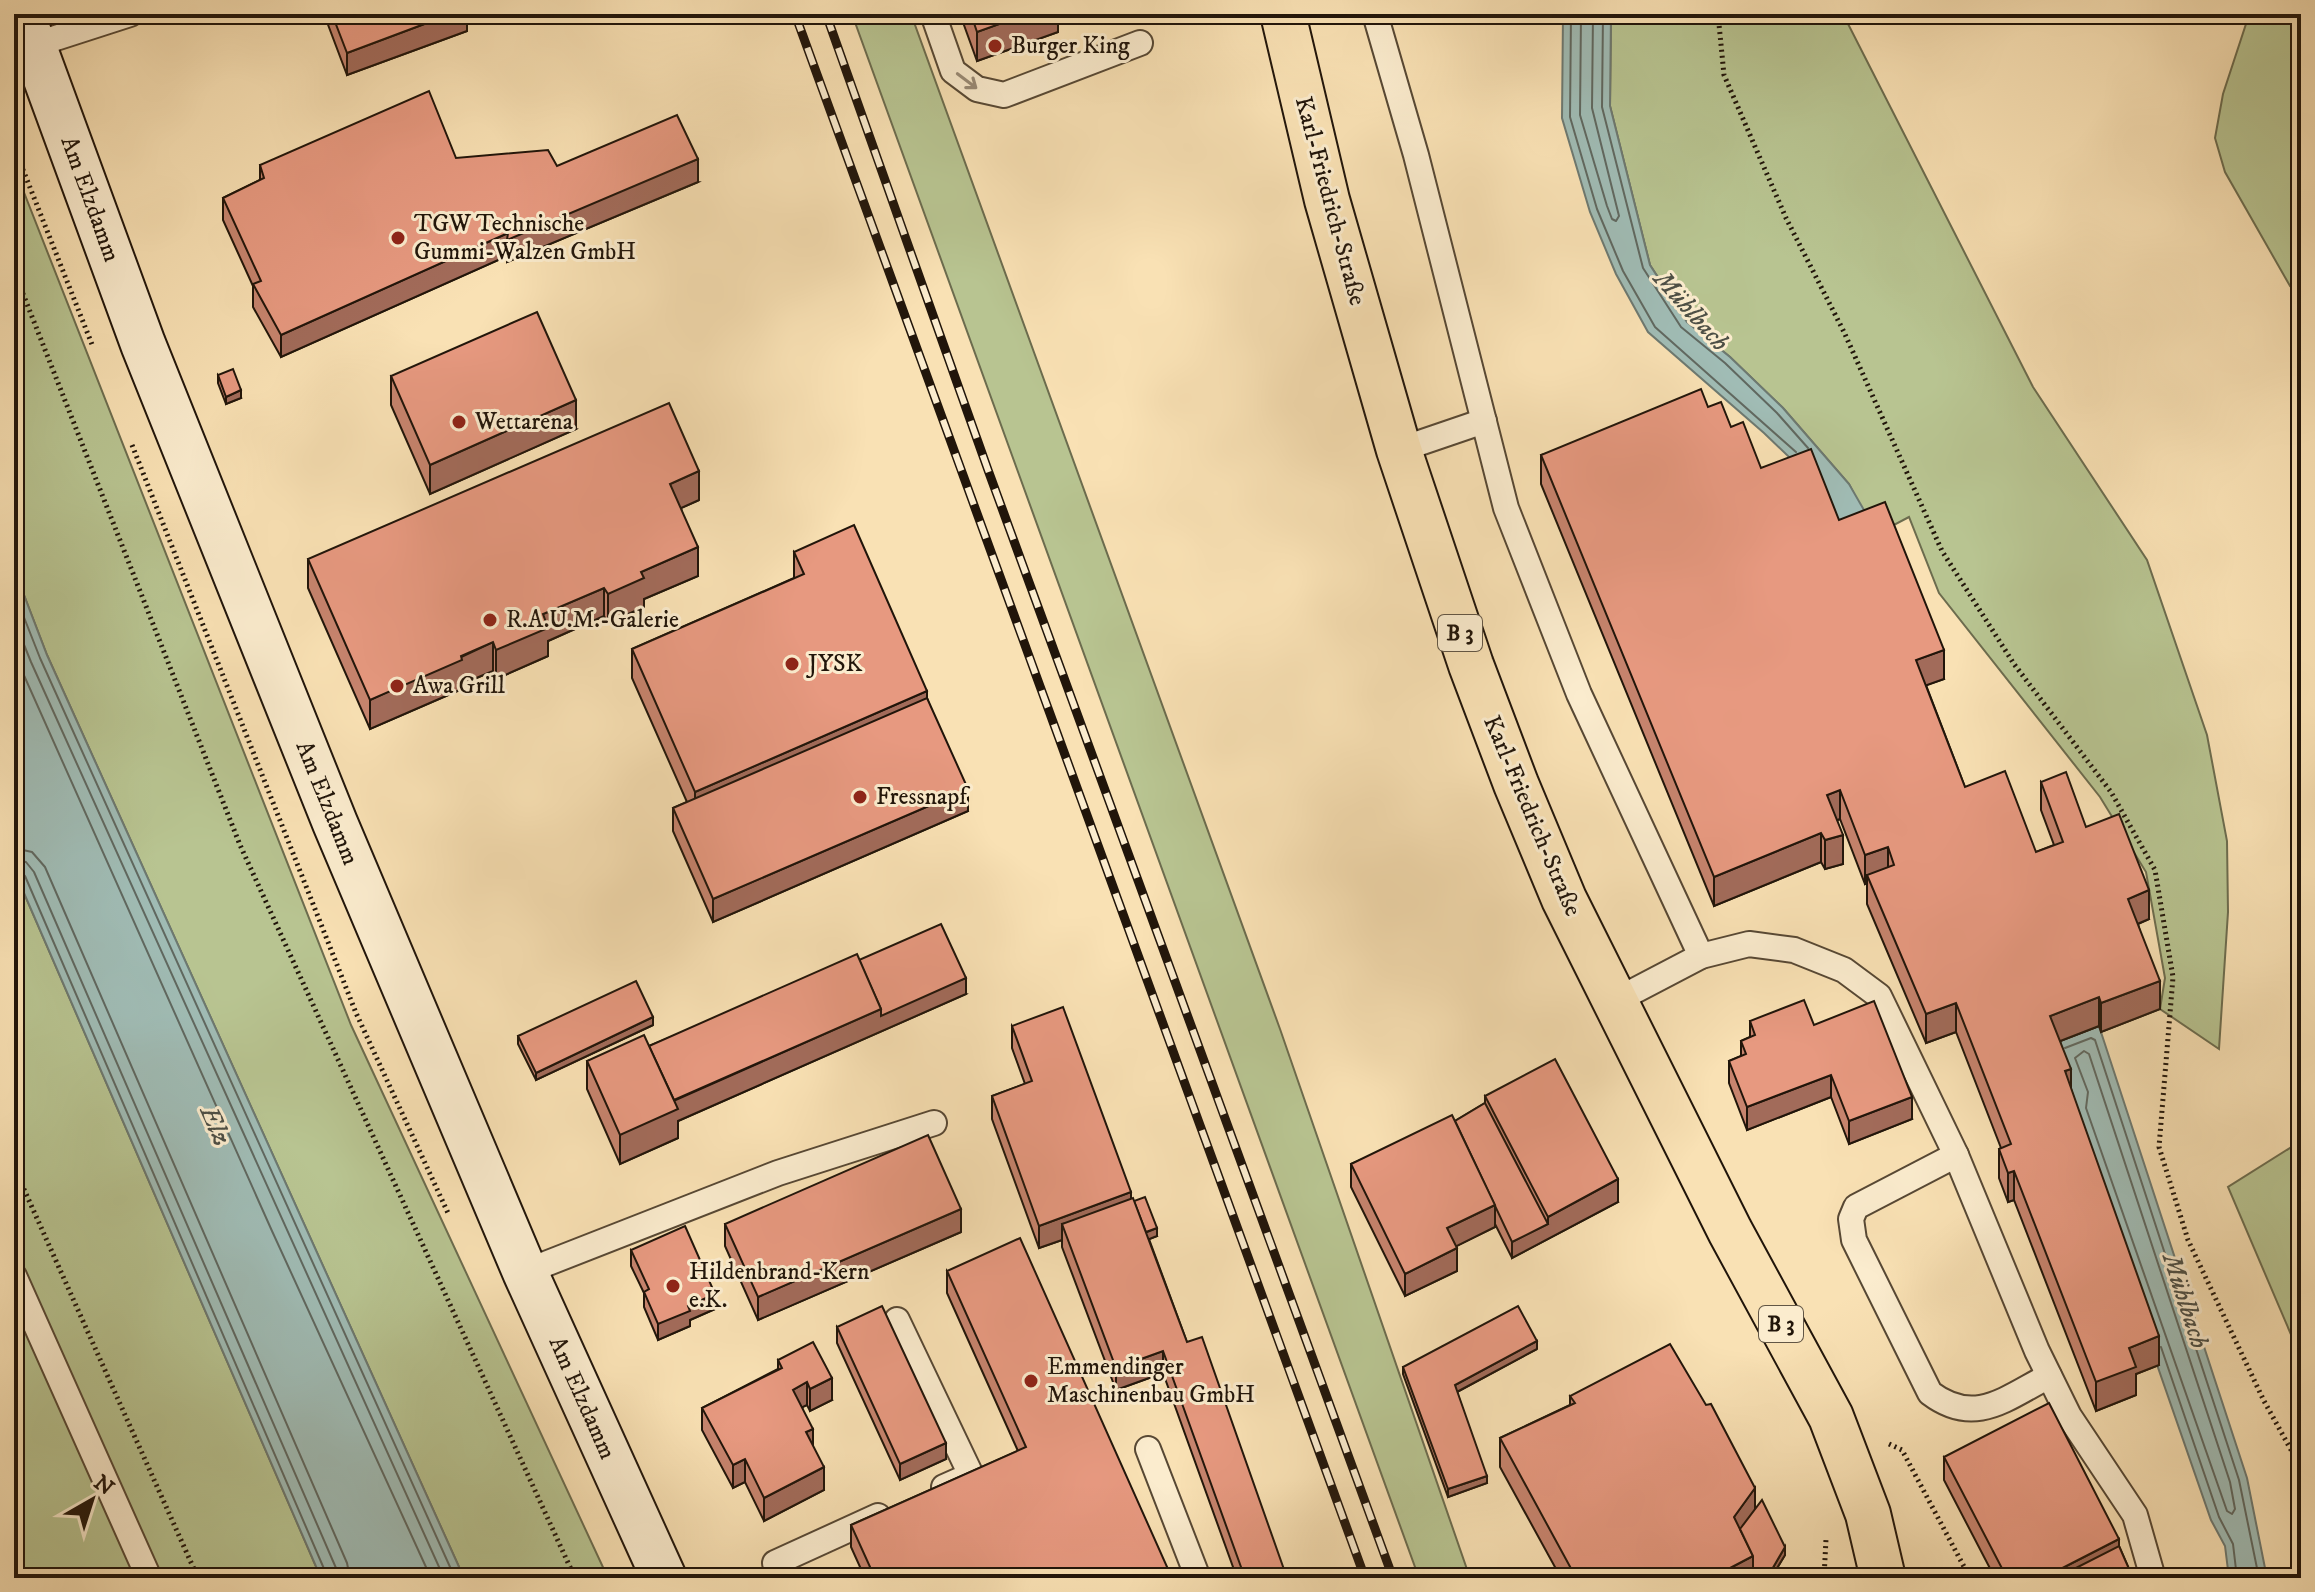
<svg xmlns="http://www.w3.org/2000/svg" width="2315" height="1592" font-family="'IM FELL DW Pica',serif">
<rect width="100%" height="100%" fill="#f9e1b4"/>
<filter id="stains"><feTurbulence type="fractalNoise" baseFrequency=".0025" numOctaves="4"/><feColorMatrix values="0 0 0 0 .2 0 0 0 0 .09 0 0 0 0 .02 0 0 0 .5 -.17"/></filter>
<radialGradient id="worn" r=".72"><stop offset=".6" stop-color="#630" stop-opacity="0"/><stop offset="1" stop-color="#630" stop-opacity=".3"/></radialGradient>
<g fill="#b8c491" stroke="#6c6c4e" stroke-width="2">
<path d="M852,14H911L1280,1029L1470,1578H1419Z"/>
<path d="M1611,14H1843L2033,387L2147,560L2207,735L2227,841L2228,912L2219,1049L2160,1009L2165,978L2146,872L2100,797L1939,593L1909,517L1875,535L1849,484L1783,408L1730,357L1687,322L1650,265L1610,106Z"/>
<path d="M2253,14H2301V280L2290,286L2225,172L2215,138L2223,94L2246,24Z"/>
<path d="M14,167L351,1025L608,1578H464L47,655L14,569Z"/>
<path d="M14,870L321,1578H14Z"/>
<path d="M2301,1141V1358L2228,1187Z"/>
</g>
<g fill="#a0bcb5" stroke="#6d7971" stroke-width="2">
<path d="M1563,14H1611L1610,106L1650,265L1687,322L1730,357L1783,408L1849,484L1868,517L1839,549L1811,478L1764,433L1648,332L1616,274L1590,212L1562,118Z"/>
<path d="M14,569L47,655L464,1578H321L14,870Z"/>
<path d="M2099,1026L2247,1478L2267,1578H2229L2225,1546L2211,1520L2065,1100L2050,1045Z"/>
</g>
<g fill="none" stroke-linecap="round" stroke-linejoin="round">
<g stroke="#606860" stroke-width="2">
<path d="M1571,14L1570,117L1597,209L1623,271L1655,327L1796,452"/>
<path d="M1581,14L1580,115L1607,206L1612,219L1616,221L1619,216L1592,108L1593,14"/>
<path d="M1603,14L1602,107L1643,268L1681,327L1725,363L1777,413L1808,448"/>
<path d="M14,592L40,658L455,1578"/>
<path d="M14,620L31,662L444,1578"/>
<path d="M14,653L272,1231L431,1578"/>
<path d="M14,848L32,852L45,867L347,1563L350,1578"/>
<path d="M14,860L26,862L34,872L336,1568L338,1578"/>
<path d="M14,870L21,871L25,876L328,1578"/>
<path d="M2065,1048L2091,1038L2095,1040L2239,1480L2259,1578"/>
<path d="M2084,1051L2089,1054L2230,1482L2235,1509L2232,1514L2227,1511L2086,1108L2088,1092L2075,1058Z"/>
<path d="M2161,1347L2219,1517L2233,1544L2237,1578"/>
</g>
<defs>
<g id="lane">
<path d="M933,14L953,71L977,89L1004,95L1140,43"/>
<path d="M1375,14L1416,155L1506,508L1579,694L1701,956"/>
<path d="M34,45L130,14"/>
<path d="M1399,450L1484,421"/>
<path d="M1615,1001L1701,956L1749,944L1794,950L1844,970L1879,996L1956,1155L2037,1351L2069,1416L2135,1515L2153,1578"/>
<path d="M1956,1155L1856,1207L1851,1219L1854,1240L1930,1393C1975,1427 2006,1398 2049,1376"/>
<path d="M525,1272L778,1173L934,1123"/>
<path d="M14,1276L149,1578"/>
<path d="M897,1320L971,1475L944,1487"/>
<path d="M1148,1449L1198,1578"/>
<path d="M782,1578L775,1563L878,1516"/>
</g>
<path id="secondary" d="M22,14L143,344L335,823L525,1272L664,1578"/>
<path id="primary" d="M1283,14L1327,200L1399,450L1471,665L1516,784L1564,899L1730,1231L1831,1417L1868,1514L1883,1578"/>
</defs>
<use href="#lane" stroke="#574834" stroke-width="28"/>
<use href="#secondary" stroke="#21150a" stroke-width="48"/>
<use href="#primary" stroke="#21150a" stroke-width="48"/>
<g stroke="#21150a" stroke-width="5" stroke-dasharray="2 4" stroke-linecap="butt">
<path d="M1718,14L1724,75L1786,218L1844,332L1942,551L2014,664L2111,792L2155,870L2173,977L2159,1147L2188,1240L2264,1401L2301,1468"/>
<path d="M14,147L93,347"/>
<path d="M14,271L240,845L575,1578"/>
<path d="M132,445L356,1013L448,1213"/>
<path d="M14,1167L198,1578"/>
<path d="M1889,1444L1902,1450L1970,1578"/>
<path d="M1824,1578L1826,1539"/>
</g>
<use href="#lane" stroke="#fbecce" stroke-width="24"/>
<use href="#secondary" stroke="#fbecce" stroke-width="44"/>
<use href="#primary" stroke="#f9e1b4" stroke-width="44"/>
<defs>
<g id="rail">
<path d="M795,14L1365,1578"/>
<path d="M826,14L988,470L1393,1578"/>
</g>
</defs>
<use href="#rail" stroke="#21150a" stroke-width="9"/>
<use href="#rail" stroke="#fbecce" stroke-width="6" stroke-dasharray="18" stroke-linecap="butt"/>
</g>
<g fill="#c7846e" stroke="#21150a" stroke-width="2">
<path d="M324,14H467V31L347,75Z"/>
<path d="M960,14H1058V32L977,61Z"/>
<path d="M456,158L557,166L698,182L507,262V256L281,357L253,307V286L223,220V198L260,180V165Z"/>
<path d="M218,375L241,398L226,404L218,383Z"/>
<path d="M391,376L576,429L430,494L391,405Z"/>
<path d="M1708,407L1731,427L1761,468L1839,520L1944,679L1926,685L1965,787L2036,852L2054,845L2041,810V782L2086,827L2149,919L2138,924L2160,1009L2101,1032L2099,1026L2060,1041L2071,1089L2159,1365L2136,1374V1395L2096,1411L2014,1200L2008,1202L1999,1178V1149L2001,1148L1956,1032L1926,1043L1867,904V883L1865,884L1840,819L1837,820L1843,864L1825,869L1821,862L1714,906L1541,484V455Z"/>
<path d="M699,500L681,508L698,576L644,599V607L608,623L604,616L548,641V656L496,679L493,671L462,684V689L370,729L308,588V559Z"/>
<path d="M794,552L927,698L968,811L713,922L673,831V808L687,802L632,678V649L794,578Z"/>
<path d="M859,960L966,994L678,1121V1138L620,1164L587,1089V1061L649,1046Z"/>
<path d="M1750,1021L1814,1025L1912,1119L1849,1144L1831,1097L1747,1130L1729,1083V1061L1741,1056V1041L1750,1037Z"/>
<path d="M653,1025L536,1080L518,1044V1036Z"/>
<path d="M1012,1026L1157,1236L1149,1239L1187,1342L1287,1578H1237L1163,1373L1116,1390L1062,1247V1240L1039,1248L992,1119V1096L1025,1084L1012,1048Z"/>
<path d="M1485,1096L1618,1202L1512,1258L1495,1224V1227L1456,1246L1457,1271L1405,1296L1351,1187V1164L1455,1121L1485,1103Z"/>
<path d="M725,1224L961,1232L758,1320L725,1246Z"/>
<path d="M631,1250L715,1309L690,1320V1326L658,1340L644,1307V1293L631,1266Z"/>
<path d="M947,1271L1172,1578H865L851,1547V1525L1018,1451L947,1293Z"/>
<path d="M837,1327L946,1459L900,1480L837,1343Z"/>
<path d="M1537,1349L1457,1392L1487,1483L1448,1497L1403,1374V1367Z"/>
<path d="M778,1360L832,1400L810,1411L807,1405L802,1407L824,1490L764,1521L745,1482L733,1488L702,1430V1408L778,1369Z"/>
<path d="M1570,1396L1755,1510L1785,1555L1771,1578H1561L1500,1467V1438L1570,1405Z"/>
<path d="M1944,1457L2119,1546L2133,1578H1995L1944,1480Z"/>
</g>
<g fill="#a26b5a" stroke="#21150a" stroke-width="2">
<path d="M451,14H467V31L347,75V53Z"/>
<path d="M1027,14H1058V32L977,61V32Z"/>
<path d="M698,159V182L507,262V256L281,357V335L508,233Z"/>
<path d="M241,390V398L226,404V397Z"/>
<path d="M576,400V429L430,494V465Z"/>
<path d="M699,471V500L670,513V484Z"/>
<path d="M698,547V576L644,599V607L608,623V594L641,572Z"/>
<path d="M604,588V616L548,641V656L496,679V650L543,614Z"/>
<path d="M493,642V671L462,684V689L370,729V700Z"/>
<path d="M1944,650V679L1916,689V660Z"/>
<path d="M927,691V720L695,821V792Z"/>
<path d="M968,789V811L713,922V899Z"/>
<path d="M1840,790V819L1827,824V795Z"/>
<path d="M1821,833V862L1714,906V877Z"/>
<path d="M1843,835V864L1825,869V840Z"/>
<path d="M1888,847V876L1867,875V883L1865,884V855Z"/>
<path d="M2149,890V919L2128,928V899Z"/>
<path d="M966,978V994L678,1121V1138L620,1164V1135L671,1102L881,1009Z"/>
<path d="M2160,981V1009L2101,1032V1003Z"/>
<path d="M2099,997V1026L2050,1045V1016Z"/>
<path d="M1956,1003V1032L1926,1043V1014Z"/>
<path d="M653,1017V1025L536,1080V1073Z"/>
<path d="M2071,1069V1098L2065,1071Z"/>
<path d="M1831,1075V1097L1747,1130V1107Z"/>
<path d="M1912,1097V1119L1849,1144V1121Z"/>
<path d="M2014,1171V1200L2008,1202V1173Z"/>
<path d="M1618,1179V1202L1512,1258V1242L1548,1224V1217Z"/>
<path d="M1131,1192V1215L1062,1224V1240L1039,1248V1226Z"/>
<path d="M1495,1205V1227L1447,1251V1228Z"/>
<path d="M961,1209V1232L758,1320V1297Z"/>
<path d="M1157,1228V1236L1142,1242V1234Z"/>
<path d="M1457,1248V1271L1405,1296V1274Z"/>
<path d="M715,1294V1309L690,1320V1326L658,1340V1324L688,1306Z"/>
<path d="M2159,1336V1365L2136,1374V1395L2096,1411V1382L2129,1348Z"/>
<path d="M1537,1341V1349L1455,1393V1385Z"/>
<path d="M1163,1351V1373L1116,1390V1368Z"/>
<path d="M832,1378V1400L810,1411V1389Z"/>
<path d="M807,1382V1405L793,1412V1390Z"/>
<path d="M813,1429V1452L806,1432Z"/>
<path d="M946,1443V1459L900,1480V1464Z"/>
<path d="M745,1459V1482L733,1488V1465Z"/>
<path d="M824,1467V1490L764,1521V1498Z"/>
<path d="M1487,1476V1483L1448,1497V1489Z"/>
<path d="M1755,1488V1517L1736,1542L1734,1517Z"/>
<path d="M2119,1539V1561L2068,1572V1578H2043Z"/>
<path d="M1785,1547V1555L1771,1578H1767Z"/>
<path d="M1753,1556V1578H1711Z"/>
</g>
<g fill="#e79980" stroke="#21150a" stroke-width="2">
<path d="M332,14H451L347,53Z"/>
<path d="M971,14H1027L977,32Z"/>
<path d="M429,91L456,158L548,150L557,166L677,115L698,159L507,240L508,233L281,335L253,284L261,281L223,198L264,178L260,165Z"/>
<path d="M537,312L576,400L430,465L391,376Z"/>
<path d="M233,369L241,390L226,397L218,375Z"/>
<path d="M1701,389L1708,407L1721,402L1731,427L1743,422L1761,468L1811,449L1839,520L1885,502L1944,650L1916,660L1965,787L2005,771L2036,852L2063,842L2041,782L2066,772L2086,827L2119,814L2149,890L2128,899L2160,981L2101,1003L2099,997L2050,1016L2071,1069L2065,1071L2159,1336L2129,1348L2136,1367L2096,1382L2014,1171L2008,1173L1999,1149L2011,1144L1956,1003L1926,1014L1867,875L1894,865L1888,847L1865,855L1840,790L1827,795L1843,835L1825,840L1821,833L1714,877L1541,455Z"/>
<path d="M669,403L699,471L670,484L698,547L641,572L644,578L608,594L604,588L543,614L548,628L496,650L493,642L461,656L462,660L370,700L308,559Z"/>
<path d="M854,525L927,691L695,792L632,649L804,574L794,552Z"/>
<path d="M927,698L968,789L713,899L673,808Z"/>
<path d="M941,924L966,978L881,1016V1009L859,960Z"/>
<path d="M857,954L881,1009L674,1100L649,1046Z"/>
<path d="M636,981L653,1017L536,1073L518,1036Z"/>
<path d="M1804,1000L1814,1025L1874,1001L1912,1097L1849,1121L1831,1075L1747,1107L1729,1061L1746,1054L1741,1041L1755,1035L1750,1021Z"/>
<path d="M1063,1007L1131,1192L1039,1226L992,1096L1032,1081L1012,1026Z"/>
<path d="M644,1035L678,1109L620,1135L587,1061Z"/>
<path d="M1555,1059L1618,1179L1548,1217L1485,1096Z"/>
<path d="M1485,1103L1548,1224L1512,1242L1455,1121Z"/>
<path d="M1452,1115L1495,1205L1447,1228L1457,1248L1405,1274L1351,1164Z"/>
<path d="M928,1135L961,1209L758,1297L725,1224Z"/>
<path d="M1145,1197L1157,1228L1146,1232L1134,1201Z"/>
<path d="M1133,1198L1187,1342L1202,1337L1287,1578H1245L1163,1351L1116,1368L1062,1224Z"/>
<path d="M685,1226L715,1294L688,1306L690,1311L658,1324L644,1292L649,1289L631,1250Z"/>
<path d="M1020,1238L1172,1578H875L851,1525L1026,1447L947,1271Z"/>
<path d="M882,1306L946,1443L900,1464L837,1327Z"/>
<path d="M1518,1306L1537,1341L1455,1385L1487,1476L1448,1489L1403,1367Z"/>
<path d="M813,1342L832,1378L810,1389L807,1382L793,1390L813,1429L806,1432L824,1467L764,1498L745,1459L733,1465L702,1408L782,1368L778,1360Z"/>
<path d="M1670,1344L1706,1405L1711,1404L1755,1488L1734,1517L1753,1556L1711,1578H1563L1574,1574L1500,1438L1575,1403L1570,1396Z"/>
<path d="M2049,1403L2119,1539L2043,1578H2007L1944,1457Z"/>
<path d="M1762,1500L1785,1547L1767,1578H1756L1753,1573V1556L1740,1529Z"/>
<path d="M2119,1546L2133,1578H2071L2068,1572Z"/>
</g>
<defs><path id="oneway-shaft" d="M-6 0H5M1.5-3L5.5 0L1.5 3" fill="none" stroke-width="1.6" stroke-linecap="round" stroke-linejoin="round" transform="scale(2)"/></defs>
<use stroke="#998b76" href="#oneway-shaft" transform="translate(967 81) rotate(37)"/>
<g fill="#8f2418" stroke="#fbecce" stroke-width="3">
<circle cx="995" cy="46" r="8"/>
<circle cx="398" cy="238" r="8"/>
<circle cx="459" cy="422" r="8"/>
<circle cx="490" cy="620" r="8"/>
<circle cx="792" cy="664" r="8"/>
<circle cx="397" cy="686" r="8"/>
<circle cx="860" cy="797" r="8"/>
<circle cx="673" cy="1286" r="8"/>
<circle cx="1031" cy="1381" r="8"/>
</g>
<g text-anchor="middle" dominant-baseline="central" stroke-width="6" stroke-linejoin="round" paint-order="stroke">
<g fill="#fbecce" stroke="#625645" stroke-width="2">
<rect x="1438" y="615" width="44" height="36" rx="6"/>
<rect x="1759" y="1306" width="44" height="36" rx="6"/>
</g>
<g font-size="22" font-weight="bold" fill="#21150a">
<text x="1460" y="633">B 3</text>
<text x="1781" y="1324">B 3</text>
</g>
<g font-size="24" fill="#21150a" stroke="#fbecce" text-anchor="start">
<text x="1011" y="46">Burger King</text>
<text x="414" y="224">TGW Technische<tspan x="414" dy="28">Gummi-Walzen GmbH</tspan></text>
<text x="475" y="422">Wettarena</text>
<text x="506" y="620">R.A.U.M.-Galerie</text>
<text x="808" y="664">JYSK</text>
<text x="413" y="686">Awa Grill</text>
<text x="876" y="797">Fressnapf</text>
<text x="689" y="1272">Hildenbrand-Kern<tspan x="689" dy="28">e.K.</tspan></text>
<text x="1047" y="1367">Emmendinger<tspan x="1047" dy="28">Maschinenbau GmbH</tspan></text>
</g>
<g font-size="24" fill="#21150a" stroke="#fbecce">
<text transform="translate(90 199) rotate(70)">Am Elzdamm</text>
<text transform="translate(1330 201) rotate(75)">Karl-Friedrich-Straße</text>
<text transform="translate(327 803) rotate(68)">Am Elzdamm</text>
<text transform="translate(1532 816) rotate(67)">Karl-Friedrich-Straße</text>
<text transform="translate(582 1398) rotate(66)">Am Elzdamm</text>
</g>
<g font-size="26" font-style="italic" fill="#4d4f46" stroke="#fbecce">
<text transform="translate(1691 311) rotate(48)">Mühlbach</text>
<text transform="translate(215 1126) rotate(66)">Elz</text>
<text transform="translate(2185 1301) rotate(72)">Mühlbach</text>
</g>
</g>
<rect width="2315" height="1592" fill="none" stroke="#f9e1b4" stroke-width="48"/>
<rect x="16" y="16" width="2283" height="1560" fill="none" stroke="#21150a" stroke-width="4"/>
<rect x="24" y="24" width="2267" height="1544" fill="none" stroke="#21150a" stroke-width="2"/>
<g transform="translate(92 1500) rotate(39)" stroke="#fbecce" stroke-width="6" paint-order="stroke">
<path d="M0-6L14 30L0 20L-14 30Z" fill="#21150a"/>
<text y="-12" font-size="22" font-weight="bold" text-anchor="middle" fill="#21150a">N</text>
</g>
<rect width="100%" height="100%" filter="url(#stains)"/>
<rect width="100%" height="100%" fill="url(#worn)"/>
</svg>
